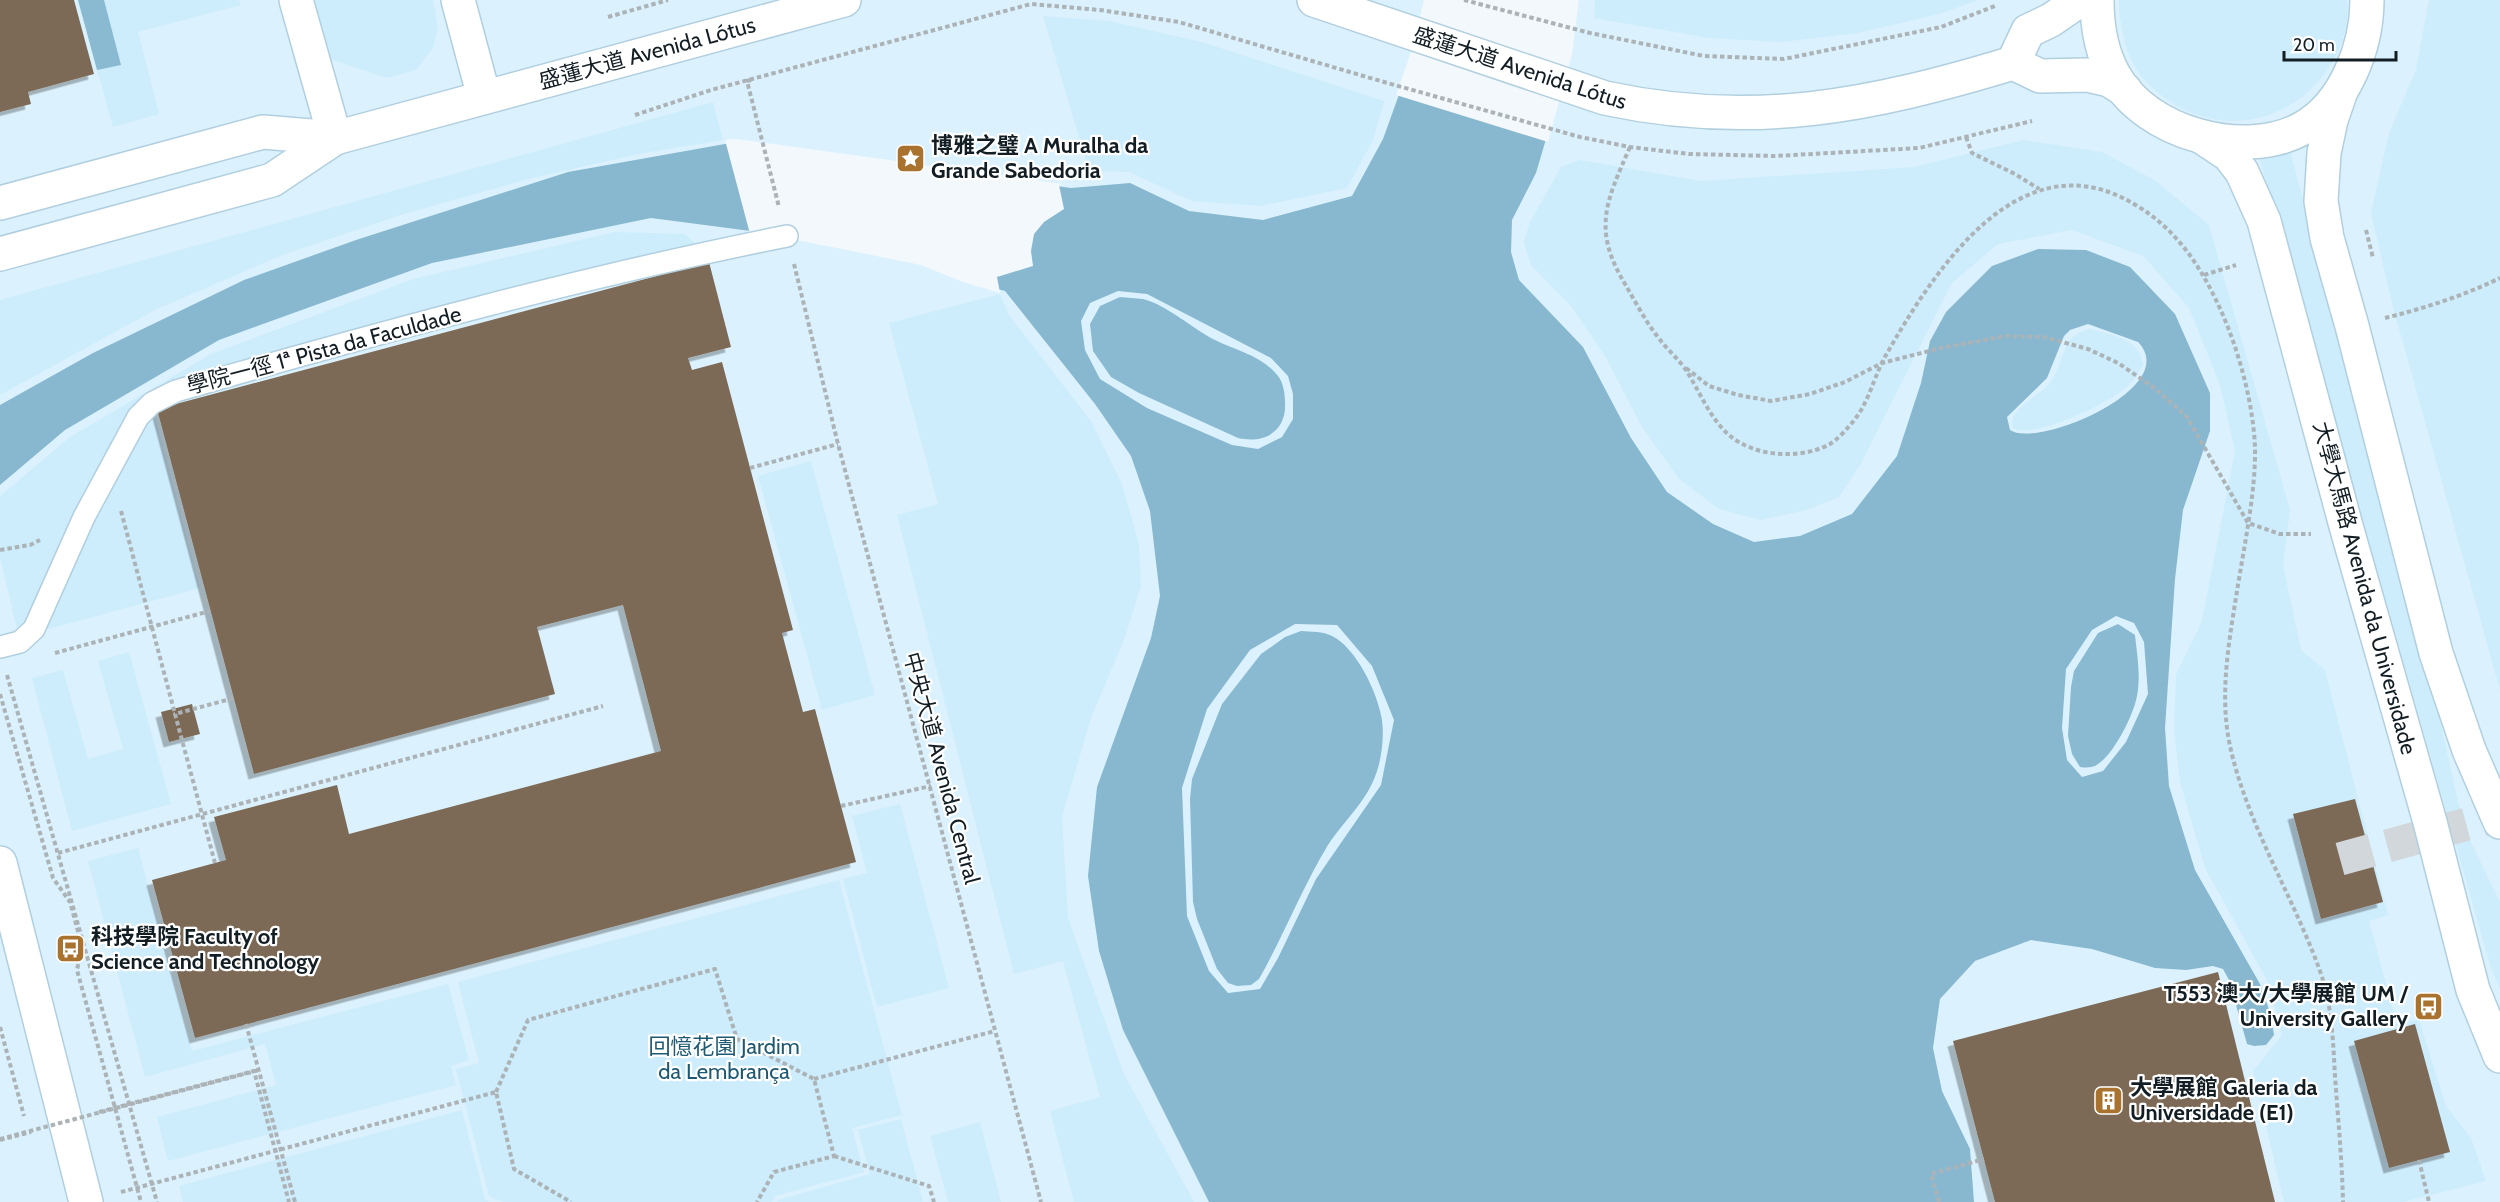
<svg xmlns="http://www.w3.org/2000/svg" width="2500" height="1202" font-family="Cabin,'Noto Sans SC',sans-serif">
<defs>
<filter id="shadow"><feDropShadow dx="-5.5" dy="5.5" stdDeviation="0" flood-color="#0004"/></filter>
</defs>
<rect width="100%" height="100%" fill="#f2f8fb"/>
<rect fill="#dbf2fe" x="0" y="0" width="2500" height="1202"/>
<g fill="#cdecfc">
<path d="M78,0H239L241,5L138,32L159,114L113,127Z"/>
<path d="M313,0H433L438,27L433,48L416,70L387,78L330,59Z"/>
<path d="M1595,0H1979L1939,14L1858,33L1782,42L1709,38L1594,18Z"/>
<path d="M2119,0H2347C2350,20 2343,44 2333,61C2300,117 2235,138 2177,106C2162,97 2146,85 2137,70C2124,50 2119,23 2119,0Z"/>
<path d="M2429,0H2500V690L2393,307L2371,213L2389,133L2416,70Z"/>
<path d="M1043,16L1109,21L1202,42L1384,101L1373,140L1347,188L1260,206L1192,201L1129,172L1089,171Z"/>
<path d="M713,102L723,140L644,153L532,178L407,213L285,254L157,309L0,395V300Z"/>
<path d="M2024,140L2102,152L2156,181L2209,225L2290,510L2283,565L2301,650L2325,670L2388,915L2369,921L2397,1024L2419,1020L2446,1106L2471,1138L2486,1181L2403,1202H2284L2253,1071L2282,1035L2268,982L2205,868L2180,782L2174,729L2176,675L2202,621L2235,451L2220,385L2189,308L2143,256L2072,230L1998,244L1952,283L1860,465L1839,497L1807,510L1760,520L1719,509L1679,479L1642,427L1605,356L1571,306L1531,265L1524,242L1530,222L1561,167L1580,160L1701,181L1914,167Z"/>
<path d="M2288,143L2430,676L2464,828L2500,902V989L2491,968L2257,150Z"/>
<path d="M615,232L685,234L704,252L152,403L200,588L19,637L0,558V496L70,437L211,354L413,279Z"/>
<path d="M1000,294L1009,315L1091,421L1122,484L1139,544L1141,586L1124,640L1091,718L1062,817L1068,918L1124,1074L1194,1202H1074L1050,1111L1100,1097L1063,961L1014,974L897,515L938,504L889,323Z"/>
<path d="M2091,329C2112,336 2138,337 2143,363C2140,371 2135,380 2128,386C2111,402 2035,440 2013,428C2006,410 2039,396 2049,384C2066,363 2059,334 2091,329Z"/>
<path d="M811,461L875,695L822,710L758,476Z"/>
<path d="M129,652L171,804L72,831L32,678L63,670L88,759L123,749L98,661Z"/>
<path d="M900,804L949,988L877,1007L843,879L867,873L852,816Z"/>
<path d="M138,848L192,1051L448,984L469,1060L451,1066L456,1085L168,1161L157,1117L276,1085L265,1044L145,1077L88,861Z"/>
<path d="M839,880L902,1115L852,1128L864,1172L775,1196L772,1202H504L489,1196L456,1069L479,1063L458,982Z"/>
<path d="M462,1110L485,1199L489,1202H183L179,1186Z"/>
<path d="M901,1119L923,1202H777L778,1200L870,1174L858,1130Z"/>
<path d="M980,1122L1001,1202H948L930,1136Z"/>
</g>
<g fill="#8abad2">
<path d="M78,0H104L121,65L97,70Z"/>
<path d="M1120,297C1127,298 1136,298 1143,299C1169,306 1191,328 1215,340C1235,350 1263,356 1278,376C1283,382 1285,393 1285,402C1287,431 1265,444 1238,438L1139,393L1111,377L1093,351L1090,324L1100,306Z"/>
<path d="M2118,624L2135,635C2137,655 2141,675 2137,696C2134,714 2114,754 2098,764C2093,768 2086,768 2080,767L2072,754L2068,736L2071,687L2074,671L2098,633Z"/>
<path d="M1301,631C1311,632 1323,631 1332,636C1356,648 1376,690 1381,715C1385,732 1382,758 1376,774C1367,801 1343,822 1328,845C1302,888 1284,935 1259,979L1251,985L1237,986L1228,983L1217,969L1197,919L1193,902L1190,799L1192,779L1222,704L1261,654L1285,637Z"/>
</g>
<path fill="#88b8d0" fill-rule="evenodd" d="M1414,53L1557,102L1536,173L1512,220L1511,252L1519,280L1583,347L1631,438L1667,492L1713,524L1754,542L1800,536L1852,514L1897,456L1921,383L1930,341L1946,312L1992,266L2038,249L2086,250L2130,267L2175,314L2210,393V431L2183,510L2175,579L2165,728L2169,786L2195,870L2260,984L2271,1015L2274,1035L2266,1045L2254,1046L2247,1044L2229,980L2223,969L2213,966L2186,970L2155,968L2092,949L2031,940L1975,961L1940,999L1933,1048L1942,1091L1970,1149L1974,1202H1209L1123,1030L1099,951L1088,876L1097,787L1151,638L1160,596L1150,511L1131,456L1095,404L1005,291L964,280L921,262L803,238L651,218L432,263L219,340L65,430L0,485V405L93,353L244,280L356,240L568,172L736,142L1071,188L1130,183L1189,211L1263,220L1352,196L1383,139ZM1118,291L1147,294L1271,358L1288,376L1293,394V419L1282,437L1258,449L1232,445L1147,408L1100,379L1085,350L1081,321L1090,303ZM2088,324L2138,342C2183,388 2036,449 2010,430L2007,417L2047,378L2064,336L2070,330ZM2116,616L2134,623L2144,642L2148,694L2126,742L2103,771L2082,777L2067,760L2062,728L2066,669L2092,630ZM1295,624L1337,625L1372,666L1394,720L1381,785L1316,879L1278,958L1260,989L1228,993L1209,971L1187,916L1182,788L1207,709L1250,650Z"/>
<g fill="#f2f8fb">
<path d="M1424,0H1579L1572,54L1548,142L1396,95L1411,52Z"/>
<path d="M736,139L1063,184L1059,185L1064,209L1044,222L1034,234L1031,251L1033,266L997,277L1000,293L963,282L921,265L802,241L750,234L725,140Z"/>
</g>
<g fill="#7d6a56" filter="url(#shadow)">
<path d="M0,0H74L94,74L28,92L31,104L0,112Z"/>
<path d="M709,262L731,347L688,358L692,370L722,362L793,630L782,633L803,712L815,709L856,862L195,1038L152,880L226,860L214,817L337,785L349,834L661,751L623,605L537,627L555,694L254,774L157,409Z"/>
<path d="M192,704L200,734L169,742L161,712Z"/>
<path d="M2355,799L2383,902L2321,919L2293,814Z"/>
<path d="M2218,972L2275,1202H1995L1953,1041Z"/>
<path d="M2415,1024L2450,1152L2389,1168L2354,1041Z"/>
</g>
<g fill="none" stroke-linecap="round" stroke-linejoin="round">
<path stroke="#d1d7db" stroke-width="33" stroke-dasharray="33 16" stroke-linecap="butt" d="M2340,859L2500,815"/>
<defs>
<path id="lane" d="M0,647L20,642L34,629L84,517L138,417L152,403L176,391C378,333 581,277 787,236"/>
<g id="street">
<path d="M296,0L335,138"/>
<path d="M458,0L484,97"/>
<path d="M1314,0L1605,98C1753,130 1871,106 2013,63L2040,76L2087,75L2109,80L2125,90"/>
<path d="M2013,63L2028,31L2051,20L2080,0"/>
<path d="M0,203L263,132L335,138"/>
<path d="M0,254L272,180L335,138L844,0"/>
<path d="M0,863L86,1202"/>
</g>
<g id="secondary">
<path d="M2097,0C2097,25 2101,52 2114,75C2145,133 2245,161 2303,128C2345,105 2367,46 2367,0"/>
<path d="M2341,91L2331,120L2324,153L2321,201L2327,238L2352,326L2436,653L2469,750L2500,822"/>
<path d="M2202,137L2229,155L2242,172L2264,221L2346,526L2430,822L2473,990L2500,1056"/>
</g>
</defs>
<use href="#lane" stroke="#b1cfdf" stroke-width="24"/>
<use href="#street" stroke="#b1cfdf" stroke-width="36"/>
<use href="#secondary" stroke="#b1cfdf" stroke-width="36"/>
<g stroke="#acb3b7" stroke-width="4" stroke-dasharray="4.5 3" stroke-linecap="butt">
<path d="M1464,0L1590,33L1704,56L1784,59L1941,27L1995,6"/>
<path d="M608,17L668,0"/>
<path d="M751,80L747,81L779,207"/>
<path d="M635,115L711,90L1031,4L1100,10L1179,22L1384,82L1580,137L1630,147L1689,154L1775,156L1919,148L2032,121"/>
<path d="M1966,137L1972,153L2015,174L2039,189"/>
<path d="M1630,147C1606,202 1592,229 1625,284C1636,303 1647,324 1661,341C1669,351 1679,360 1686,370C1700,392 1709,417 1729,435C1754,457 1801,460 1830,444C1837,440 1845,431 1851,424C1869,404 1873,378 1886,355C1934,271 2020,136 2134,204C2172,226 2196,259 2215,298C2236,340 2253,399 2255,447C2256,491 2244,547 2237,591C2229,642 2219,694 2230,746C2247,824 2293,896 2320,971C2332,1005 2333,1040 2335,1076C2338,1118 2342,1160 2343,1202"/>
<path d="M2366,230L2373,258"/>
<path d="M794,264L838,444L1041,1202"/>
<path d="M2204,275L2236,265"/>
<path d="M2385,318C2425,308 2463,296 2500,278"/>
<path d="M1686,368L1709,386L1738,395L1771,401L1810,394L1845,382L1882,363L1941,348L2006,336L2044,337L2088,349L2118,363L2156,389L2187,417L2248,523L2280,534H2311"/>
<path d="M750,468L838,444"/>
<path d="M121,511L175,714"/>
<path d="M0,550L30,545L40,540"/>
<path d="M55,653L210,611"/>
<path d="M7,675L157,1202"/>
<path d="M0,694L53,878L70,902L82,946L77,970L141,1202"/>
<path d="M841,806L931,786"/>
<path d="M58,853L603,706"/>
<path d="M70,949L81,946"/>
<path d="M0,1027L24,1116"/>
<path d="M814,1079L995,1031"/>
<path d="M496,1092L528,1020L715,969L737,1039L814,1079L834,1156L774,1172L757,1202"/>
<path d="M99,1112L254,1071L289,1202"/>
<path d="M0,1140L31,1132"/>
<path d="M834,1156L929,1186L934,1202"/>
<path d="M2419,1160L2429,1202"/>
<path d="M121,1192L496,1092L514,1169L571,1202"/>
<path d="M1939,1202L1931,1174L1984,1159"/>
</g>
<use href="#lane" stroke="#fff" stroke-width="21"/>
<use href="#street" stroke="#fff" stroke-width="33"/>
<use href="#secondary" stroke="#fff" stroke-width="33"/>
<g stroke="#acb3b7" stroke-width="4" stroke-dasharray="4.5 3" stroke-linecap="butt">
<path d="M215,863L175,714L234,698"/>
<path d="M246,1024L295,1202"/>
<path d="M0,1139L259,1070"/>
</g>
</g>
<defs>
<symbol id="sight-square" viewBox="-11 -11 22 22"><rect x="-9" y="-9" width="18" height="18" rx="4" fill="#aa722f" stroke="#fff"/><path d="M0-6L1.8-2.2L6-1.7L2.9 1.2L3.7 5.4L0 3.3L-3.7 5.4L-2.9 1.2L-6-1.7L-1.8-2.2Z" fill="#fff"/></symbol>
<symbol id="bus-square" viewBox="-11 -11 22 22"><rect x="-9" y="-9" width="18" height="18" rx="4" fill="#aa722f" stroke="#fff"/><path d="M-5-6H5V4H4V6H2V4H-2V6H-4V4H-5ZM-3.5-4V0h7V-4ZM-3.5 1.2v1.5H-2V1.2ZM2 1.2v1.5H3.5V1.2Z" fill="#fff"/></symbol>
<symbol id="building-square" viewBox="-11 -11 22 22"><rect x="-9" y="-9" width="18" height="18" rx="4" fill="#aa722f" stroke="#fff"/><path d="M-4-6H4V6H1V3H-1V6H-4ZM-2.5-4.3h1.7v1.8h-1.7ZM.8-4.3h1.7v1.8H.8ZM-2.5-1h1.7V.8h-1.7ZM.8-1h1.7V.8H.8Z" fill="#fff"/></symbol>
</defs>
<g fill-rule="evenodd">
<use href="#sight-square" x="894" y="142" width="33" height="33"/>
<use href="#bus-square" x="54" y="932" width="33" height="33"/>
<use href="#bus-square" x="2412" y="990" width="33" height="33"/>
<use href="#building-square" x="2092" y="1084" width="33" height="33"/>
</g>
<g text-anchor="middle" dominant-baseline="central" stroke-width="4.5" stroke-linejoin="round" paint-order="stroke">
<g font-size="22" fill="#131e24" stroke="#fff">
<text transform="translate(647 53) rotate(-15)">盛蓮大道 Avenida Lótus</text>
<text transform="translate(1520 68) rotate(18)">盛蓮大道 Avenida Lótus</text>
<text transform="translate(324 350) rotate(-15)">學院一徑 1ª Pista da Faculdade</text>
<text transform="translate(2365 588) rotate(75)">大學大馬路 Avenida da Universidade</text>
<text transform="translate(942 768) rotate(75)">中央大道 Avenida Central</text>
</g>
<g font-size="22" font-weight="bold" fill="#131e24" stroke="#fff" text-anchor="start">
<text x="931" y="145">博雅之璧 A Muralha da<tspan x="931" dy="25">Grande Sabedoria</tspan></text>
<text x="91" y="936">科技學院 Faculty of<tspan x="91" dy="25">Science and Technology</tspan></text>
<text x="2408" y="993" text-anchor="end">T553 澳大/大學展館 UM /<tspan x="2408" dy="25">University Gallery</tspan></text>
<text x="2130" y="1087">大學展館 Galeria da<tspan x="2130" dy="25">Universidade (E1)</tspan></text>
</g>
<g font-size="22" fill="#1e5973" stroke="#fff">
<text x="724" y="1046">回憶花園 Jardim<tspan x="724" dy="25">da Lembrança</tspan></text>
</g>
</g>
<path d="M2284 51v9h112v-9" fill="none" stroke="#131e24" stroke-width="3"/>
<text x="2293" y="51" font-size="18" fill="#131e24" stroke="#ffffff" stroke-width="4.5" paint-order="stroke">20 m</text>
</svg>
